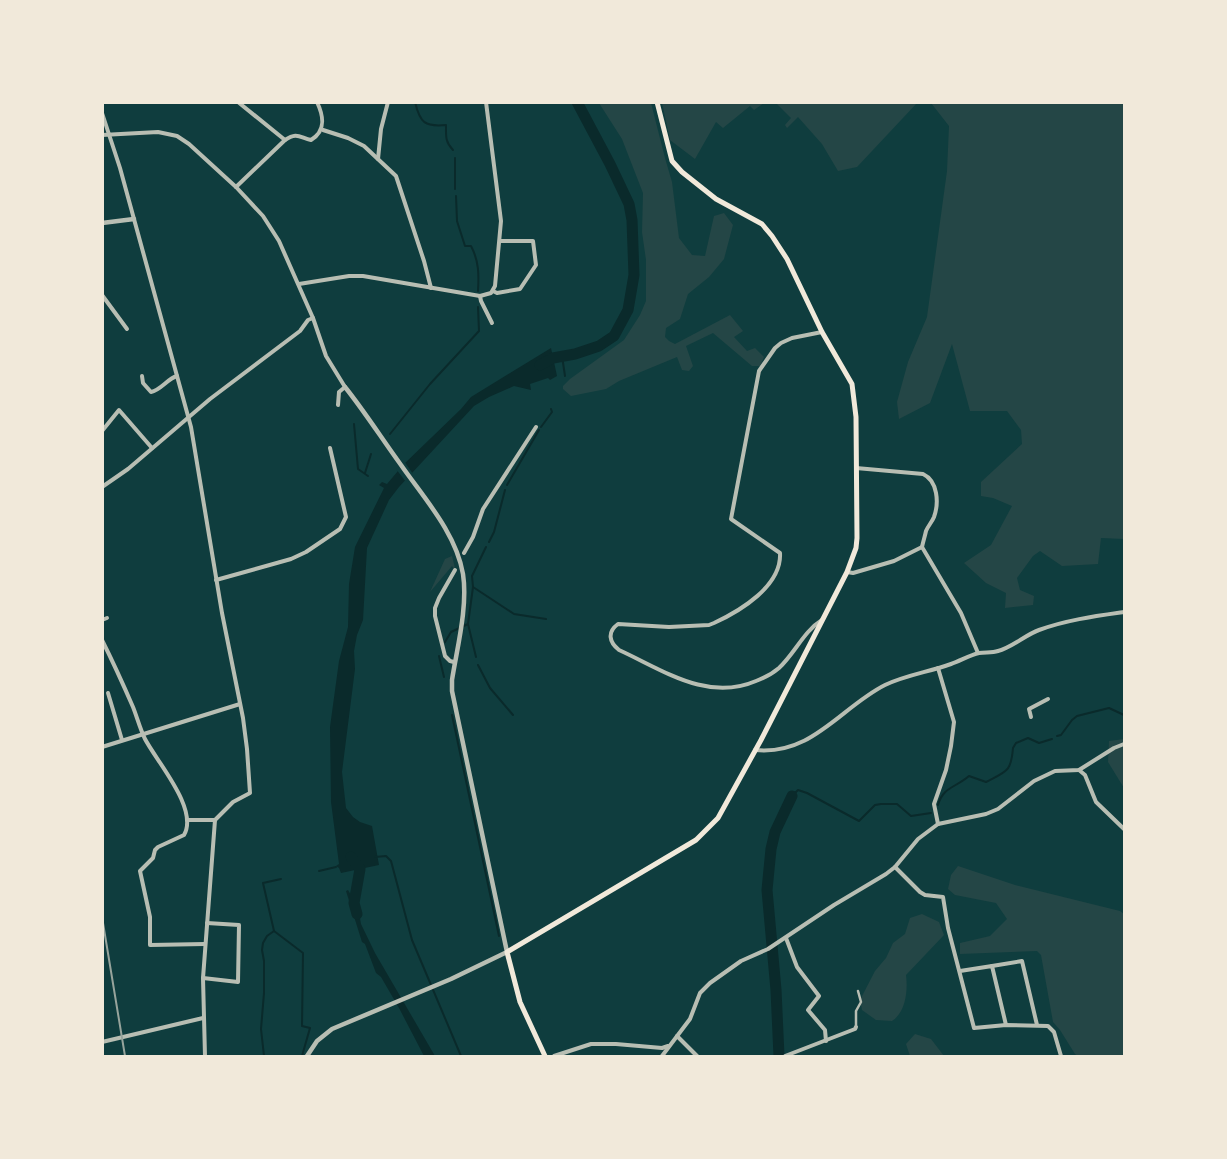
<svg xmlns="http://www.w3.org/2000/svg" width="1227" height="1159" font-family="'PT Sans Narrow',sans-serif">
<rect width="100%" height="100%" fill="#0f3d3e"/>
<g fill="#244646">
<path d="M599,103H651L665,158L672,182L679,238L692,255L705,256L714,216L724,213L733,225L724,259L709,277L688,294L680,319L666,328L665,337L669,341L675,344L730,315L743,331L734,337L747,351L755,348L764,357L760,366H752L713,333L686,346L693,366L689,371L682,370L677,357L619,381L606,389L571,396L563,389V386L570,379L624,340L640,315L646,301V260L642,232L643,193L622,139Z"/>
<path d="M662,103V102L764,103L754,110L750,106L723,128L716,122L695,159L670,140Z"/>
<path d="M776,103H917L857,167L838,171L822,144L798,117L787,128L785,125L791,118Z"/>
<path d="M931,103H1124V539L1101,538L1098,564L1062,566L1040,551L1033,556L1017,578L1020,590L1034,596L1033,605L1005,608L1006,593L986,583L964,563L991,545L1012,506L993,498L981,496V482L1022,444L1021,430L1007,411H970L952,344L930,403L899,419L897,402L908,362L927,317L947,171L949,126Z"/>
<path d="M452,556L456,572L452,566L430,592L445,559Z"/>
<path d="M1124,739V788L1108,762L1109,741Z"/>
<path d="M958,866L1015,885L1120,911L1124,914V1056H1078L1075,1054L1060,1030L1053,1022L1041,955L1037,951L960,954V943L990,936L1007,919L996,903L955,895L948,889L951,875Z"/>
<path d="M922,914L939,922L944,935L906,975C908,990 906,1012 892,1021L876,1020L862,1010L860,1000L875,971L886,958L893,943L905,934L910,918Z"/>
<path d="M915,1034L931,1039L944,1056H910L906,1044Z"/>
</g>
<g fill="#0a2a2b">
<path d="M551,348L557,376L550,380L548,378L530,384L531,390L514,386L489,397L474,406L399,487L389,500L367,548L363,620L357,635L354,651L355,669L342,772L346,808L353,817L360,822L372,826L379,865L341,873L339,868L336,866L339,864L331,802L330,727L339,661L348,627L349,584L355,547L384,488L379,485L382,482L387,484L403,465L461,409L471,397Z"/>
<path d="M348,890L358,907L361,924L375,953L435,1056H424L399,1008L381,977L376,973L365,944L362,942L346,891Z"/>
</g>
<path fill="#0f3d3e" d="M404,461L413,474L406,482L396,469Z"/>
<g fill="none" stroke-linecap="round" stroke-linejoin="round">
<g stroke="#0a2a2b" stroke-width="2">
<path d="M415,102C420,123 425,127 446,125C446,136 445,142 453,150"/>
<path d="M455,158V189"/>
<path d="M456,196L457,221L465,246H471C479,261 479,275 478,291"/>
<path d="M562,356L565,376"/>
<path d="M354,424L358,469L368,476"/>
<path d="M541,427L552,412L551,409"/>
<path d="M390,434L430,384L479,331L478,307"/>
<path d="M365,473L371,454"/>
<path d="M507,485L539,430"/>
<path d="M489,542L494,532L505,490"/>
<path d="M473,587L514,614L546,619"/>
<path d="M468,624L476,657"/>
<path d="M445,642L451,632L468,624L473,587L472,576L486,547"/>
<path d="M439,656L444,677"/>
<path d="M478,665L490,688L513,715"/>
<path d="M452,715L499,936"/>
<path d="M1057,736L1061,735L1072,720L1077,716L1109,708L1124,715"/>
<path d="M792,796L798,790L807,793L859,821L875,805L881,804H897L911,816L931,813"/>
<path d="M938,805C943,787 955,788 969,776L986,782C1007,771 1011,772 1013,748L1016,743L1028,738L1039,743L1052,739"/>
<path d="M375,857L386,856L391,861L412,940L461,1056"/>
<path d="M319,871L336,867"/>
<path d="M281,879L263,883L274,931L303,953L302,1026L310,1028L302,1056"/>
<path d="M264,1056L261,1029L264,993V961L262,950L263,943L267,936L274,931"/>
</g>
<g stroke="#0a2a2b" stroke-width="11">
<path d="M540,365L553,358L575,354L599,346L614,336L628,310L634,275L632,220L629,204L610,164L577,102"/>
<path d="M351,857L360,869L354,903L357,914"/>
<path d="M779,1056L776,990L767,890L771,849L775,832L792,796"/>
</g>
<path stroke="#b8beb3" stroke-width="2.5" d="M856,1027V1011L861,1002L858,991"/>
<g stroke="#b8beb3" stroke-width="4">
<path d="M238,102L285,140"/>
<path d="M102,113L120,168L191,427L222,613L243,718L247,749L250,793L233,802L215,820L203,978L205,1056"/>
<path d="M323,130L348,138L364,146L396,176L424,261L431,288"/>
<path d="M102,135L158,132L177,136L189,144L236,187L263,216L279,241L313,318L326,356L345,387L339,392L338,405"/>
<path d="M378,159L381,129L388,102"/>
<path d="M236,187L285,140C297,132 299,137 311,140C326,131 324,117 317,102"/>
<path d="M299,284L349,276H363L480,296L491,293L495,286L501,221L486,102"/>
<path d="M493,291L497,293L520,289L536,265L533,241H500"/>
<path d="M102,295L127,329"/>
<path d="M480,296L481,301L492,323"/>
<path d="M822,332L792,338L781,343L775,348L759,371L731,519L780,553C782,586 740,611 714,623L709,625L669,627L618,624C607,632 609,642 619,650C663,670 707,702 756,681C764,678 772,674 779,668C795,653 804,631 822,620"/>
<path d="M142,376L143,383L151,392C161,390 167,379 177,376"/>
<path d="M102,431L119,410L152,448"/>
<path d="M856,468L923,474C938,481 939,503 934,517C932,522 928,526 926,531C925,536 923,542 922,547L961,613L978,653"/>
<path d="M102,487L128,469L210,399L300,331L308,320L313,318"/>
<path d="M464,553L473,537L483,509L536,427"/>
<path d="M847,572L853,573L894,561L922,547"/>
<path d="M216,580L291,559L306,552L340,529L346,517L330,448"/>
<path d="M102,620L107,618"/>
<path d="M102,640C113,662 123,684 133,707C137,717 140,729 145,739C157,762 199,809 184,835L158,847L155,850L153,858L140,871L150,917V945L205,944"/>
<path d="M454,662L450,661L445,656L435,616V608L439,598L455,570"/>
<path d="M938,668L954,722L951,746L946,770L934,804L938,824"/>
<path d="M108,693L122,740"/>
<path d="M1031,717L1029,709L1048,699"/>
<path d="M102,747L240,704"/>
<path d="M755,750C812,756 841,707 885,685C906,675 929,672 951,664C960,661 970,655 979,653C986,652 992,653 998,651C1013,647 1025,635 1039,630C1066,620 1096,616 1124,612"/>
<path d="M1079,770L1085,775L1096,802L1124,829"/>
<path d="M187,820H215"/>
<path d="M895,867L920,892L925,895L943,897L948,928L974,1028L1006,1025L1048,1026L1054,1032L1061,1056"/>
<path d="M786,938L797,967L819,996L808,1010L825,1030L826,1041"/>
<path d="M992,966L1022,961L1037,1025"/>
<path d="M960,971L992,966L1006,1025"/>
<path d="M203,978L238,982L239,925L207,923"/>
<path d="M677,1036L697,1056"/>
<path d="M102,1042L203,1018"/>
<path d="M554,1056L591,1044H616L662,1048L668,1046"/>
<path d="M662,1056L690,1019L700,993L710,983L741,961L768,949L834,905L886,874L895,867L918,839L938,824L986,814L998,809L1034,781L1055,771L1079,770L1114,748L1124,744"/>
<path d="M785,1056L855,1029L856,1027"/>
</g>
<g stroke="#b8beb3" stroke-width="4.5">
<path d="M102,223L134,219"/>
<path d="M307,1056L317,1041L332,1029L451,979L507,952L452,691V680C457,648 468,607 463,574C456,533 424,498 401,465C382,439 365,412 345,387"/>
</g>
<path stroke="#f1e9da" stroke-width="5" d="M545,1056L520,1002L507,952L696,840L718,818L761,740L847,572L856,548L857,538L856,417L852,384L822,332L787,259L772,236L762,224L716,199L682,172L672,161L657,102"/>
<path stroke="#97a49c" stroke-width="2" d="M102,917L125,1056"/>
</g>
<rect width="1227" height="1159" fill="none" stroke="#f1e9da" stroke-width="208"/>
</svg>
